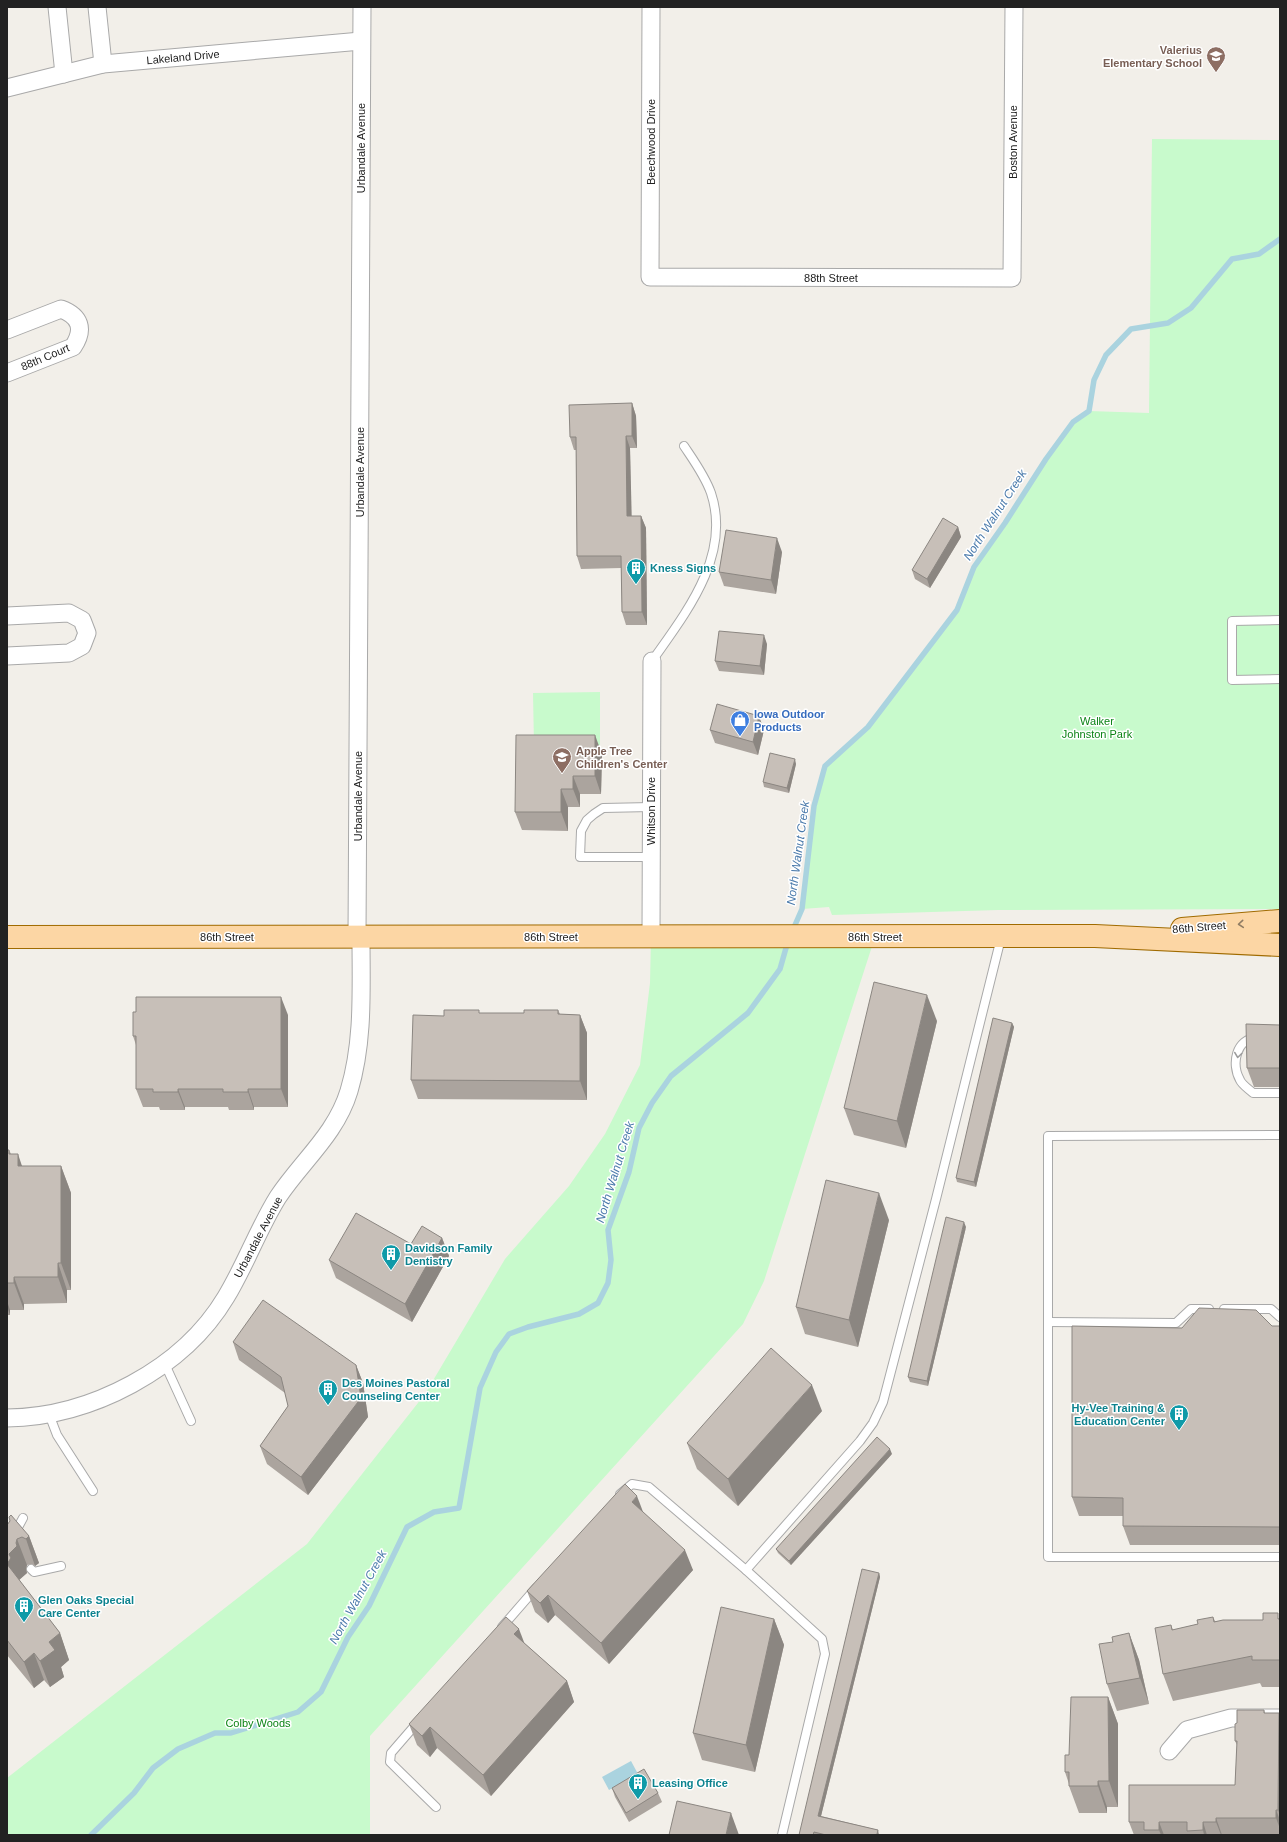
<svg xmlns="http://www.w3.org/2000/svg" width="1287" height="1842" font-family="Helvetica,sans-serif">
<rect width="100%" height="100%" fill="#f2efe9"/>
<g fill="#c8facc">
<path d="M1152,139L1280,140V909L998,910L832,915L829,907L802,909L814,806L825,766L868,727L957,610L974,567L1005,523L1046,459L1073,422L1089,411L1149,413Z"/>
<path d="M600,692V745L534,746L533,693Z"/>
<path d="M651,936L875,937L764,1281L743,1324L370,1736V1835H7V1778L307,1544L425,1394L505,1259L569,1186L605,1134L640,1065L650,983Z"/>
</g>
<path fill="#aad3df" d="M631,1761L638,1774L609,1790L602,1777Z"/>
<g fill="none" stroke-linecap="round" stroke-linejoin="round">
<g stroke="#aad3df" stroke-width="5.5">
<path d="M792,932L802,909L814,806L825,766L868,727L957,610L974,567L1005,523L1046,459L1073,422L1089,411L1094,380L1106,355L1131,329L1168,323L1191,308L1232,259L1259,254L1280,239"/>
<path d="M91,1835L134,1793L153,1768L178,1749L215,1733H231L298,1712L321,1692L348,1637L369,1606L407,1527L434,1512L459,1508L480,1388L496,1352L509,1334L528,1327L579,1314L598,1303L608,1283L611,1260L608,1230L629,1172L639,1128L652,1103L671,1076L748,1013L780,969L788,941"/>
</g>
<defs>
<g id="service">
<path d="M1280,620L1232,621V680L1280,679"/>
<path d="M652,661C685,614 732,556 711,493C705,476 694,461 684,446"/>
<path d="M651,807L603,808L594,814L587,820L581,831L580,857H651"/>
<path d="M1257,1038C1236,1038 1231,1064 1240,1080C1242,1085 1249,1089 1253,1093H1280"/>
<path d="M1280,1135L1048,1136V1557H1280"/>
<path d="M1224,1309H1271L1280,1317"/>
<path d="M1048,1322L1176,1323L1191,1309H1209"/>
<path d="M164,1362L191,1421"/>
<path d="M49,1414L57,1435L93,1491"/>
<path d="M620,1494L632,1484L649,1487L746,1570L822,1639L825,1654L782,1835"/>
<path d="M15,1533L23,1518"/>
<path d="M31,1569L34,1572L61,1566"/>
<path d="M746,1570L860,1441L873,1423L883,1402L936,1199L1001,938"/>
<path d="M502,1627L536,1588"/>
<path d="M417,1723L391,1753L390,1762L436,1807"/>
</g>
<g id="minor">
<path d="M57,7L64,74"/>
<path d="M97,7L103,64"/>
<path d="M651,7L650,277L1012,278L1014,7"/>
<path d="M7,88L103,64L361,41"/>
<path d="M7,330L61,309C80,316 85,329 73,347L7,373"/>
<path d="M7,616L69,613L82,620L87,633L82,646L69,653L7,656"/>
<path d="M651,936L652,661"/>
<path d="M357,937L362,7"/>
<path d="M7,1418C91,1417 183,1369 226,1297C246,1264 258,1229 278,1197C302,1161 336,1134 349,1091C364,1041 361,989 361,937"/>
<path d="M1169,1751L1187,1730L1231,1718H1280"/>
</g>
<g id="primary">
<path d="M1182,929L1280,921"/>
<path d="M7,937L1095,936L1280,945"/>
</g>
</defs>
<use href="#service" stroke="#a9a9a9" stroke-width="10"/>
<use href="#minor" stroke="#a9a9a9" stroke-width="19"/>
<use href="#primary" stroke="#a06b00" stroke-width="24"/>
<use href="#service" stroke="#fff" stroke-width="8"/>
<use href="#minor" stroke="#fff" stroke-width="17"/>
<use href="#primary" stroke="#fcd6a4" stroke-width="22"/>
</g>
<g fill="#aba49e">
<path d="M632,403L636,416L637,448H630L631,516H641L646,528L647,625H626L622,612L621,568L581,569L577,556L576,450H574L570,437Z"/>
<path d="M958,527L961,537L930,588L915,579L912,570Z"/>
<path d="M782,552L776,594L724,586L719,572Z"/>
<path d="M767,644L764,675L719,671L715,661Z"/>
<path d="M710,730H764L758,755L715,743Z"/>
<path d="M602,754L601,794H580V807H568V831L522,830L515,812Z"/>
<path d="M796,764L789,793L764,787L763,782Z"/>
<path d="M558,1010L560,1014L580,1015L587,1033V1100L418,1099L411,1080L444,1016L480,1013H524Z"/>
<path d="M288,1015V1107H254V1110H229L228,1107H185V1110H160L159,1107H143L136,1089V1045L133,1036Z"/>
<path d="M937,1021L906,1148L854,1135L844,1108Z"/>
<path d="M1012,1023L1014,1027L976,1187L957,1182L956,1178Z"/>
<path d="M1280,1025V1087H1254L1247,1068Z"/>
<path d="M7,1150H9L11,1154L22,1166H61L71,1193V1290H67V1303L24,1304V1310H10V1315H7Z"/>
<path d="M889,1220L858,1347L805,1334L796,1307Z"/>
<path d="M966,1227L928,1386L910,1382L908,1377Z"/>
<path d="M442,1238L449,1256L412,1322L336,1278L329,1260Z"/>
<path d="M1272,1326H1280V1545H1130L1123,1526V1516H1079L1072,1497L1182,1328Z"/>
<path d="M233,1342L356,1365L363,1383L368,1417L308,1495L267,1464L260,1446L288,1406L285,1393L239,1360Z"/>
<path d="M822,1411L738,1506L697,1469L687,1443Z"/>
<path d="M892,1454L791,1565L778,1553L776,1549Z"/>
<path d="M643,1512L693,1570L609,1664L555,1615L548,1623L535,1612L527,1591Z"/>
<path d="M7,1525L29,1536L39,1563L35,1566L32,1564L27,1565L26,1569L27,1573L19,1580L60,1633L69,1660L61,1667L64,1677L50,1687L44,1680L34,1688L7,1655Z"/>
<path d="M879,1573L880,1577L821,1816L878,1830L879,1834L881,1835H799Z"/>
<path d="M1213,1617L1215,1621L1263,1620L1280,1618V1687H1262L1260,1683L1173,1701L1163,1674L1171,1625L1173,1630L1198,1624Z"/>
<path d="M774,1619L784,1645L755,1772L702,1760L693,1733Z"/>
<path d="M1129,1633L1139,1660L1149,1704L1117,1711L1107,1684L1113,1642Z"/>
<path d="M524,1643L567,1681L574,1702L491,1796L437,1748L430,1757L417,1745L409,1724Z"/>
<path d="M1108,1697L1118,1724V1807H1107V1813H1079L1069,1786V1784L1065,1772L1069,1755Z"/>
<path d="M1264,1710L1265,1713L1280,1717V1835H1134L1129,1822L1235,1785L1237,1745L1235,1741L1237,1723Z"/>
<path d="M612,1788L658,1793L662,1802L629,1822L615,1797Z"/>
</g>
<g fill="#8b8681">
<path d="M632,403L636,416L637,448L632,436Z"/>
<path d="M626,436L630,448L632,528L627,516Z"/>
<path d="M641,516L646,528L647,625L642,612Z"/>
<path d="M958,527L961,537L930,588L927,579Z"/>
<path d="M777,538L782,552L776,594L771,580Z"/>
<path d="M764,635L767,644L764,675L760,666Z"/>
<path d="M759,716L764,730L758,755L753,742Z"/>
<path d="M595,735L602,754L601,794L595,776Z"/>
<path d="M795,759L796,764L789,793L787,788Z"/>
<path d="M573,776L580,794V807L573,789Z"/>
<path d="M561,789L568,807V831L561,812Z"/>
<path d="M927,995L937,1021L906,1148L897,1121Z"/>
<path d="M281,997L288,1015V1107L281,1089Z"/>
<path d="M580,1015L587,1033V1100L580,1081Z"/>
<path d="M1012,1023L1014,1027L976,1187L974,1182Z"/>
<path d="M178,1089L185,1107V1110L178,1092Z"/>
<path d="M248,1089L254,1107V1110L248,1092Z"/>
<path d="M18,1154L27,1181L18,1166Z"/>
<path d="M61,1166L71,1193V1290L61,1263Z"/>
<path d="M879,1193L889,1220L858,1347L849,1320Z"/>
<path d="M964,1222L966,1227L928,1386L927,1381Z"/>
<path d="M442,1238L449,1256L412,1322L405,1304Z"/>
<path d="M58,1263L67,1290V1303L58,1277Z"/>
<path d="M14,1277L24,1304V1310L14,1283Z"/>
<path d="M7,1301L10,1310V1315L7,1306Z"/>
<path d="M356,1365L363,1383L368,1417L308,1495L301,1477Z"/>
<path d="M812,1385L822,1411L738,1506L728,1479Z"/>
<path d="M890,1449L892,1454L791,1565L789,1561Z"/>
<path d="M637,1496L645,1517L632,1502Z"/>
<path d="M29,1536L39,1563L35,1566L26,1539Z"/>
<path d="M17,1539L27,1565L26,1569L27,1573L19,1580L7,1565L9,1554L16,1543Z"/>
<path d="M685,1550L693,1570L609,1664L601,1643Z"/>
<path d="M879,1573L880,1577L820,1820L818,1816Z"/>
<path d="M548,1595L555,1615L548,1623L540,1603Z"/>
<path d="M774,1619L784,1645L755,1772L746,1745Z"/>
<path d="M519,1629L527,1650L514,1634Z"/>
<path d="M60,1633L69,1660L61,1667L64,1677L50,1687L40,1661L49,1642Z"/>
<path d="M1129,1633L1139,1660L1149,1704L1140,1678Z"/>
<path d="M34,1653L44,1680L34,1688L24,1662Z"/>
<path d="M567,1681L574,1702L491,1796L483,1775Z"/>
<path d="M1108,1697L1118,1724V1807L1109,1781Z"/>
<path d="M1279,1713L1280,1717V1815L1278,1810Z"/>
<path d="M430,1727L437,1748L430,1757L422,1736Z"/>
<path d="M1098,1781L1107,1807V1813L1098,1786Z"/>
<path d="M1276,1810L1280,1820V1829L1276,1818Z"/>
<path d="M731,1813L739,1835H726Z"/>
<path d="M1216,1818L1222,1835H1221L1216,1822Z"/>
<path d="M1159,1822L1164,1835H1161L1159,1830Z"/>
<path d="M1203,1822L1207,1835H1204L1203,1830Z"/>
</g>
<g fill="#c7bfb8" stroke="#8b8681">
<path d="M632,403V436H626L627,516H641L642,612H622L621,556H577L576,437H570L569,405Z"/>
<path d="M943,518L958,527L927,579L912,570Z"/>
<path d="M726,530L777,538L771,580L719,572Z"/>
<path d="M719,631L764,635L760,666L715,661Z"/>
<path d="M717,704L759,716L753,742L710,730Z"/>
<path d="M516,735H595V776H573V789H561V812H515Z"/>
<path d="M770,753L795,759L787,788L763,782Z"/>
<path d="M874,982L927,995L897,1121L844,1108Z"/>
<path d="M136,997H281V1089H248V1092H223V1089H178V1092H153V1089H136V1036H133V1012H136Z"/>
<path d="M444,1010H479V1013H524V1010H558V1014L580,1015V1081L411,1080L413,1015L444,1016Z"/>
<path d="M993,1018L1012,1023L974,1182L956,1178Z"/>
<path d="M1246,1024L1280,1025V1068H1247Z"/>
<path d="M7,1150H9V1154H18V1166H61V1263H58V1277H14V1283H7Z"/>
<path d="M826,1180L879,1193L849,1320L796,1307Z"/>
<path d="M356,1213L411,1244L422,1226L442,1238L405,1304L329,1260Z"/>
<path d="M946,1217L964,1222L927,1381L908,1377Z"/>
<path d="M263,1300L356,1365L361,1398L301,1477L260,1446L288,1406L281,1377L233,1342Z"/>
<path d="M1199,1308L1256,1310L1272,1326H1280V1527L1123,1526V1498L1072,1497V1326L1182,1328Z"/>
<path d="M771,1348L812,1385L728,1479L687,1443Z"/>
<path d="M877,1437L890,1449L789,1561L776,1549Z"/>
<path d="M625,1484L637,1496L632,1502L685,1550L601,1643L548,1595L540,1603L527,1591Z"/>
<path d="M11,1515L29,1536L26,1539L22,1537L17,1539L16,1543L17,1546L9,1554L11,1558L7,1564V1525L10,1521L9,1517Z"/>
<path d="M7,1564L60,1633L49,1642L55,1650L40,1661L34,1653L24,1662L7,1640Z"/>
<path d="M862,1569L879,1573L818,1816L878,1830L877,1834L881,1835H826L814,1832L813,1835H799Z"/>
<path d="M721,1607L774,1619L746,1745L693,1733Z"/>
<path d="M1263,1613H1278V1619H1280V1660H1252V1656L1163,1674L1155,1628L1171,1625L1172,1630L1198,1624L1197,1620L1213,1617L1214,1622L1223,1620H1263Z"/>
<path d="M506,1617L519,1629L514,1634L567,1681L483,1775L430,1727L422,1736L409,1724Z"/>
<path d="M1129,1633L1140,1678L1107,1684L1099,1644L1113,1642L1112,1637Z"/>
<path d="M1071,1697H1108L1109,1781H1098V1786H1069V1772H1065V1755H1069Z"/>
<path d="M1237,1710H1264V1713H1279L1278,1810H1276V1818H1216V1822H1203V1830L1187,1831V1822H1159V1830H1144V1822H1129V1785H1235L1237,1741H1235V1724L1237,1723Z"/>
<path d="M644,1769L658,1793L626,1813L612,1788Z"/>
<path d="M677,1801L731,1813L726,1835H669Z"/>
</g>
<defs><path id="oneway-chevron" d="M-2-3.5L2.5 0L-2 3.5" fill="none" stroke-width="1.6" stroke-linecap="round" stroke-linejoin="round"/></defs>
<use stroke="#8f7c63" href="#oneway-chevron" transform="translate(1241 924) rotate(175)"/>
<use stroke="#9c9c9c" href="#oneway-chevron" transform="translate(1238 1055) rotate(98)"/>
<defs>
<symbol id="school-pin" viewBox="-11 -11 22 30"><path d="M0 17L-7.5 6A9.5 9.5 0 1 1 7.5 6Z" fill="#8d6e63" stroke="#fff"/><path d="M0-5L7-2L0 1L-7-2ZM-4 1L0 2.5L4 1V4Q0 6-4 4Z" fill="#fff"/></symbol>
<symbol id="building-pin" viewBox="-11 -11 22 30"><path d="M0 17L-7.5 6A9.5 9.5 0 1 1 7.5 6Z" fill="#0f9aa8" stroke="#fff"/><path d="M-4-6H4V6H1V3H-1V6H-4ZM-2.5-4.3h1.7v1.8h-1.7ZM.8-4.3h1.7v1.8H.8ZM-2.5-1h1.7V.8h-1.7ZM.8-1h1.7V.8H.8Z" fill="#fff"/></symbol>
<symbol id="shop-pin" viewBox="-11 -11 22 30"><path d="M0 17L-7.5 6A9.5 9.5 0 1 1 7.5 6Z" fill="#3f7fe0" stroke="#fff"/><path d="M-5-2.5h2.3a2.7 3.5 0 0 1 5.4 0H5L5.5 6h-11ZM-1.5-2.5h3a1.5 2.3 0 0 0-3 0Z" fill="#fff"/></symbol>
</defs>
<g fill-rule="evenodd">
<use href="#school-pin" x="1205" y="45" width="22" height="30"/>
<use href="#building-pin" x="625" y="557" width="22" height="30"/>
<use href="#shop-pin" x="729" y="709" width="22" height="30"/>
<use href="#school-pin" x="551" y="746" width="22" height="30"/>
<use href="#building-pin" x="380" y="1243" width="22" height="30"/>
<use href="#building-pin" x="317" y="1378" width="22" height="30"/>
<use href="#building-pin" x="1168" y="1403" width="22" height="30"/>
<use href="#building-pin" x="13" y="1595" width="22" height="30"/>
<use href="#building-pin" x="627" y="1772" width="22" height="30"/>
</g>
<g text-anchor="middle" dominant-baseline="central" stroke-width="3" stroke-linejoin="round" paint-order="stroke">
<g font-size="11" font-weight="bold" fill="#785e54" stroke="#fff" text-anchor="end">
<text x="1202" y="50">Valerius<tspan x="1202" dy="13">Elementary School</tspan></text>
<text x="576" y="751" text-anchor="start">Apple Tree<tspan x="576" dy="13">Children's Center</tspan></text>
</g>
<g font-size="11" fill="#222" stroke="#fff">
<text transform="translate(183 57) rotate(-5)">Lakeland Drive</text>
<text transform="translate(651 142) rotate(-90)">Beechwood Drive</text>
<text transform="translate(1013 142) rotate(-90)">Boston Avenue</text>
<text transform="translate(361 148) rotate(-90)">Urbandale Avenue</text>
<text x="831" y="278">88th Street</text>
<text transform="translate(45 357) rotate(-23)">88th Court</text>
<text transform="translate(360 472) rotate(-90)">Urbandale Avenue</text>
<text transform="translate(358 796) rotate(-90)">Urbandale Avenue</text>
<text transform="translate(651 811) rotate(-90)">Whitson Drive</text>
<text transform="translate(1199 927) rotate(-5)">86th Street</text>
<text x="227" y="937">86th Street</text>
<text x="551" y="937">86th Street</text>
<text x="875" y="937">86th Street</text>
<text transform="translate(258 1237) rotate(-62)">Urbandale Avenue</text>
</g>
<g font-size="11" font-weight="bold" fill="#0d838f" stroke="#fff" text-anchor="start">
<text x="650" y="568">Kness Signs</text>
<text x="405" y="1248">Davidson Family<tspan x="405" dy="13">Dentistry</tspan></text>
<text x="342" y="1383">Des Moines Pastoral<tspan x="342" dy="13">Counseling Center</tspan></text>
<text x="1165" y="1408" text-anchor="end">Hy-Vee Training &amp;<tspan x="1165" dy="13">Education Center</tspan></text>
<text x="38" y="1600">Glen Oaks Special<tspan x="38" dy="13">Care Center</tspan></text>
<text x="652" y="1783">Leasing Office</text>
</g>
<g font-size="11" font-weight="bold" fill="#366cbe" stroke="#fff" text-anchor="start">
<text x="754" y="714">Iowa Outdoor<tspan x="754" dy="13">Products</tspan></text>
</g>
<g font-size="11" fill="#0c8416" stroke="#fff">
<text x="1097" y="721">Walker<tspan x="1097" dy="13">Johnston Park</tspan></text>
<text x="258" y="1723">Colby Woods</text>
</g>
<g font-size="12" font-style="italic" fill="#4a7aab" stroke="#fff">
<text transform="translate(995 515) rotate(-57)">North Walnut Creek</text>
<text transform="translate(798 853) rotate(-82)">North Walnut Creek</text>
<text transform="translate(615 1172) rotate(-73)">North Walnut Creek</text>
<text transform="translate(358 1597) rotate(-61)">North Walnut Creek</text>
</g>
</g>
<rect width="1287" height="1842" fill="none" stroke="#222222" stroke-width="16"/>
</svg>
